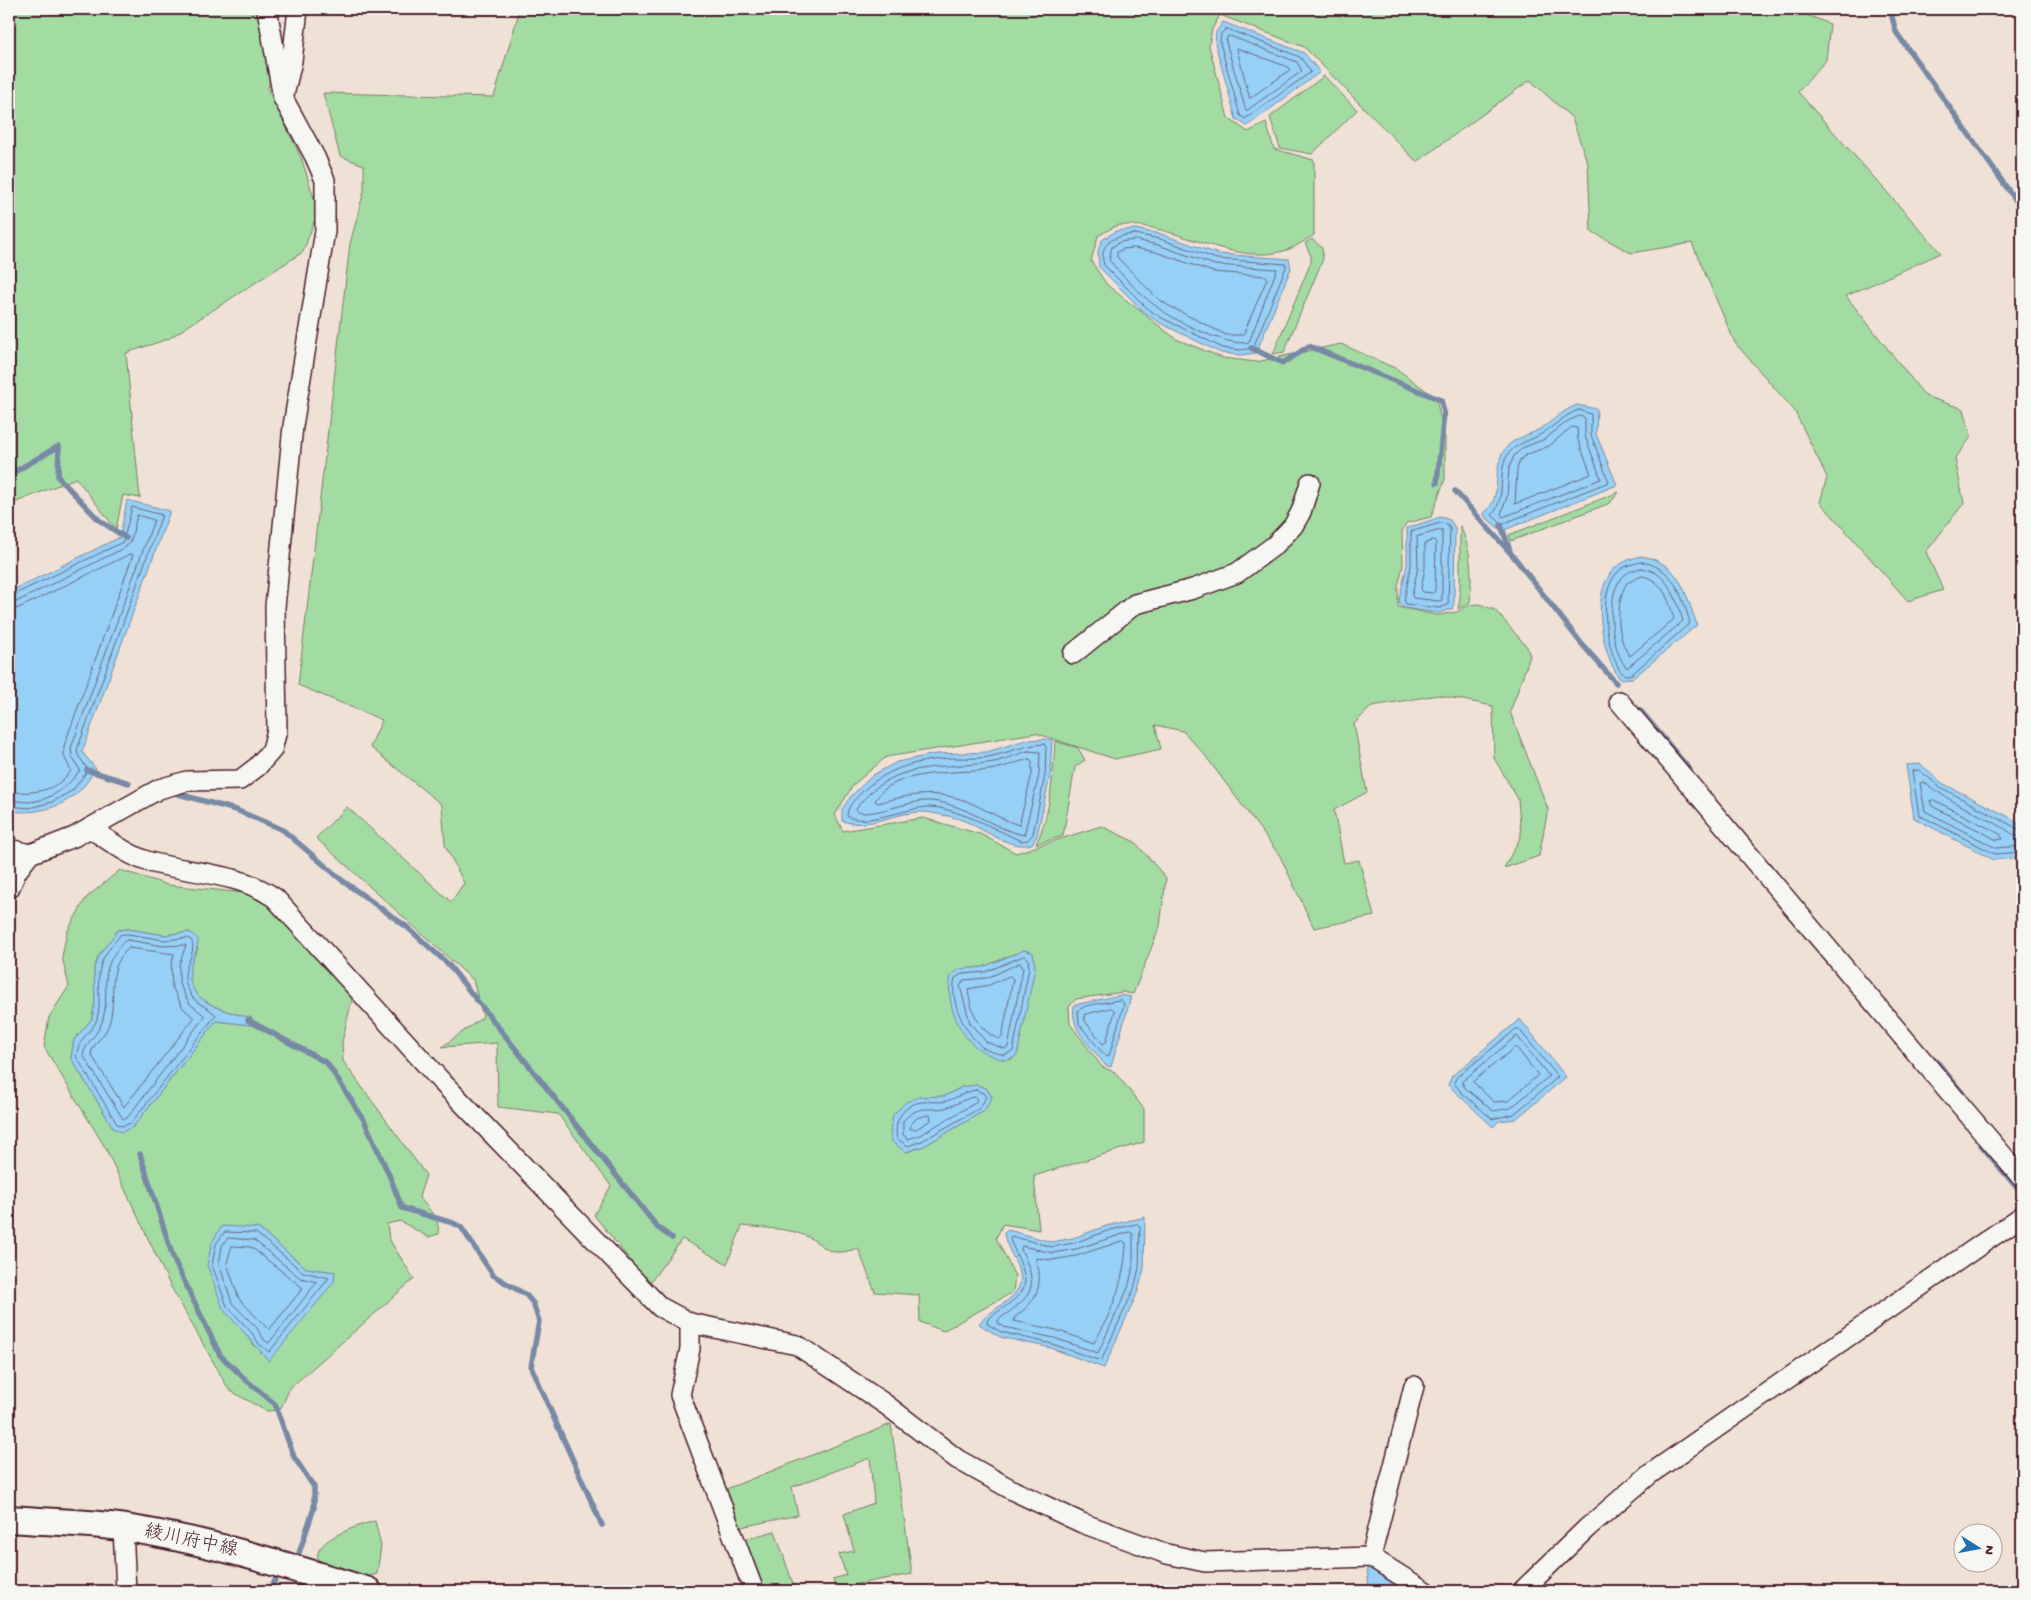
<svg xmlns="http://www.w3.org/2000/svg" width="2031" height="1600" font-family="'Gochi Hand','Klee One',sans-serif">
<rect width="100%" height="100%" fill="#f0e1d6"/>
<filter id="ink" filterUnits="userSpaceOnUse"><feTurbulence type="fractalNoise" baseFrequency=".02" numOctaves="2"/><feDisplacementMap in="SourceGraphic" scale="10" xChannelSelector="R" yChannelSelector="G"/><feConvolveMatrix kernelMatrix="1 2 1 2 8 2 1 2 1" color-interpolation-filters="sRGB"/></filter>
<g filter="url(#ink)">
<g fill="#a3dca2" stroke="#767e66" fill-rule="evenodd">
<path d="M9,9H281L268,90L301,157L318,211L303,252L168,339L126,353L140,498L123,495L116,529L76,478L9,505Z"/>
<path d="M520,9H1791L1830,24L1826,60L1798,92L1941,253L1846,296L1925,396L1964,409L1971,437L1955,459L1964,503L1926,552L1943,590L1908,601L1820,502L1827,477L1794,410L1735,343L1692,243L1631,253L1591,231L1588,164L1572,118L1530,80L1417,162L1304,47L1220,15L1212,29L1209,46L1228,118L1248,132L1266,123L1274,149L1314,160V235C1305,240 1296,247 1287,250C1234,268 1173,222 1122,225C1115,225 1105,232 1098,236L1091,261L1107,285L1176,339L1223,358L1256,362L1341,344L1397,369L1436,398L1445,438V479L1431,517L1406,523L1402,532L1403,566L1398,586V607L1437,615L1457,612L1469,605L1479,604L1495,610L1527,647L1530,656L1510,712L1548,809L1539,856L1504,868L1521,836L1518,799L1494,758L1493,706L1438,695L1372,706L1354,724L1367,792L1334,810L1344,863L1359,860L1374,916L1314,928L1280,856L1204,754L1183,731L1155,725L1161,749L1115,759L1035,733L886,757L853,785L835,815L843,831L923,818L980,834L1016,853L1101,826L1135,842L1166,878L1160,926L1133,994L1122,992L1076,999L1069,1007L1070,1024L1102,1067L1115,1072L1144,1109V1142L1034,1176L1039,1230L1003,1224L996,1238L1015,1276L1013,1292L943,1331L920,1322L919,1295L875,1292L858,1248C824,1260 827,1243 801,1234C786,1228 759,1228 742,1226L727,1264L682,1239L649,1284L594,1215L611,1186L558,1114L498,1107L497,1043L442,1047L483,1017L473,980L316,838L347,807L451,902L464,883L445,845L442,805L370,747L382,720L298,685L350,244L364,191V165L340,156L323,93L494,97ZM1024,950L1033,953L1034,968L1017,1055L1010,1060L960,969L983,967ZM976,1085L986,1088L992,1097L984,1111L924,1146L907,1152L919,1097L945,1096L962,1087Z"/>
<path d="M1324,76L1357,110L1312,154L1280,148L1270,117Z"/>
<path d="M1312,239L1322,248L1323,259L1284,352L1273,354L1311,262V256L1305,243Z"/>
<path d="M1619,492L1610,503L1511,541L1509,535Z"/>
<path d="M1460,526C1472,551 1472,575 1470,602L1458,609L1460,599Z"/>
<path d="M1055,741L1078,748L1085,760L1075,767L1063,836L1036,844C1051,813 1053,775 1055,741Z"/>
<path d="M120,870L168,885L245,893L266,904L353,995L342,1042L343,1061L426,1175L419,1197L437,1219L439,1234L428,1237L400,1221L387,1224L389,1239L414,1279L290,1388L280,1410L266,1411L229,1390L170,1285L105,1147L44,1047L49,1017L69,986L62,957L67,932L86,898ZM128,929L164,935L190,932L198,949C195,955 191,961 190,967C182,1002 228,1012 252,1018L251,1025L216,1021L133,1127L114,1129L71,1058L74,1040L92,1019L95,1001L94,968L99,955L118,930ZM222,1227L258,1228L306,1268L335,1272L255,1347L248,1336L223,1309Z"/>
<path d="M891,1424L912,1574L835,1588L833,1579L846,1575L839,1554L854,1551L844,1514L874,1503L870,1458L792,1487L798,1515L741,1527L726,1489Z"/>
<path d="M375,1521L381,1546L377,1574L360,1578L318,1560C312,1539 360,1525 375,1521Z"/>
<path d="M775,1531L795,1590L791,1591H763L745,1539Z"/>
</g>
<g fill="#96d0f6" stroke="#7889a5">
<path d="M1223,22L1304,53L1320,72L1247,126L1236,119L1215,43L1216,32Z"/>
<path d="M1135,229L1161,234L1218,254L1289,259L1291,268L1256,353L1240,355L1221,353L1160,323L1145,313L1099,267L1098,251L1102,240L1116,231Z"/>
<path d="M1577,405L1597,409L1596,434L1617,485L1502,531L1485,517L1484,513C1505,496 1490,469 1505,449C1513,438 1527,436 1538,430C1553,422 1559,412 1577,405Z"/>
<path d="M127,500L170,511L82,752L96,769C90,777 84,788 76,794C57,810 32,814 9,811V592L120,537Z"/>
<path d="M1441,517L1450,520L1455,528L1454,603L1452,609L1438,613L1404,608L1400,605L1399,600L1407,565V528Z"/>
<path d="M1641,556C1681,563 1685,592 1697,625L1633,678L1620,679C1602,654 1590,595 1613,570C1621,562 1630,559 1641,556Z"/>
<path d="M1052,739L1050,776L1037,836L1032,844C1010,850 985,830 965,821C955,817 943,815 932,813C901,807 873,831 842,821V809L851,796L873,775L897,762L936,754L987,752L1026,740Z"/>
<path d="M1920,764L1942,783L2011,818L2022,827V857L1994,860L1914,818L1906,765Z"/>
<path d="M128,929L164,935L190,932L198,939C198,950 192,958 190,968C184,1003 228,1012 252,1018L251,1025L216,1021L133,1127L122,1132L114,1129L71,1058L74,1040L92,1019L95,1001L94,968L99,955L118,930Z"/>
<path d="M1024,950L1033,953L1035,968L1017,1055C1008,1062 1002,1060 992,1056C962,1046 944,1005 951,975L960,969L983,967Z"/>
<path d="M1121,995L1131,997L1111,1067L1105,1065C1090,1045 1070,1031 1074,1005Z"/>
<path d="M1520,1019L1566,1077L1516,1119L1499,1121L1493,1127L1448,1085L1452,1076Z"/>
<path d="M976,1085L986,1088L992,1097L984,1111L924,1146L906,1152L892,1142L890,1131L893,1115L906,1102L919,1097L945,1096L962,1087Z"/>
<path d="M1145,1217L1144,1269L1138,1291L1104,1368L1051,1348L1000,1337L979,1324C990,1308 1026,1297 1020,1274C1017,1260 1006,1249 1004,1233L1008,1230L1052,1242L1073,1238L1106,1226Z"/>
<path d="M222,1226L258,1228L306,1268L335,1272L334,1282L269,1361L223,1309L207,1265L212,1242Z"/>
<path d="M1367,1566L1397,1581L1412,1591H1369Z"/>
</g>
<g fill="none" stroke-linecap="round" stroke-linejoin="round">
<g stroke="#68667c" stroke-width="1">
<path d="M1227,29L1300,57L1311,72L1245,119L1240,115L1220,43L1221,34Z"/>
<path d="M1230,36L1297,62L1302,71L1246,111L1226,42L1227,37Z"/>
<path d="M1237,48L1288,67L1290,70L1250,98Z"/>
<path d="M1135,234L1160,239L1217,259L1286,264V267L1253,348L1240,350L1223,348L1162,318L1148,309L1104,265C1097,242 1117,235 1135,234Z"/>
<path d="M1135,240L1158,245L1215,265L1277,269L1249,342C1227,348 1171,319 1153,304C1138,292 1122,275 1109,260L1112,247L1120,242Z"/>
<path d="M1134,248L1156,252L1213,272L1266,276L1267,279L1243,335H1226L1169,306L1157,298L1117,257V252L1123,249Z"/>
<path d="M1579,410L1591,414V435L1609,482L1502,524L1492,515C1504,500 1500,485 1503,467C1508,443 1526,444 1543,433C1556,425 1564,415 1579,410Z"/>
<path d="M1580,416L1585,418V436L1601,479L1503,517L1501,514L1507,497L1509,468L1514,456L1522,448L1545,439L1568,421Z"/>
<path d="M1572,427L1577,428L1578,440L1591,474L1515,504L1517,469L1520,460L1526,455L1549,446Z"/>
<path d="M1441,523L1447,524L1450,529L1448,605L1439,608L1406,604L1404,600L1411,566V532Z"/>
<path d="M1442,530V600L1439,601L1413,598L1412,595L1418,567L1417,537Z"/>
<path d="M1434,540L1436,543L1435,591L1433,593L1423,592L1421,589L1425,568V544Z"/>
<path d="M1641,562C1673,566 1682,595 1690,623L1632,674L1626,675C1619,673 1618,666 1615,660C1606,638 1598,594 1617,573C1623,566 1632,564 1641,562Z"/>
<path d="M1641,568C1668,571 1676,598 1683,621L1627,668C1611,651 1605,598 1621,579C1626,572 1633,570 1641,568Z"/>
<path d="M1642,576C1663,579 1669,601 1674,619L1630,656C1616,639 1615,601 1627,583Z"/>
<path d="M9,597L123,542L132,507L162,515L77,750L78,755L88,770L73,790L52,802L29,808L9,806"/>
<path d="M9,603L16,602L126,547L131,540L137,515L154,520L71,748L72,757L80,770C68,787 50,801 28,802C22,802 15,800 9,800"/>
<path d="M9,610L19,608L130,554L133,555L64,746V756L71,771C54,793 34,793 9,792"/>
<path d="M1044,744L1046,747L1045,775L1033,834L1028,840L1021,841C997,830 953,806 927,807C907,808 863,827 847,816C847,806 856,798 863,791C889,767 919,760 954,758C965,758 977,759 988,757C1008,753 1024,745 1044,744Z"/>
<path d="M1028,751L1040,752L1039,775L1024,835C993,829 966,804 931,801C910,799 870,819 856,811C858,804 864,799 870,793C903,762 945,768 987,763C1000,762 1015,755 1028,751Z"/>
<path d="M1029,759L1032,761V774L1019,825C1003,820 988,811 973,804C941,789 910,794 878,803L875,801C890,769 958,773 988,770C1001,769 1016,762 1029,759Z"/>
<path d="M1934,800L2000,834L2003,839L1997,840L1932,806L1930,801Z"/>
<path d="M2022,831L1940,787L1919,770L1912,771L1919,815L1995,854L2022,852"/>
<path d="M2022,837C2014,837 2009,831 2002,827C1976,812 1947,801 1924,782L1920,783L1925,811L1996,848L2022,846"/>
<path d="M128,934L164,940L188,938L192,941C197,962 173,968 193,998C199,1005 210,1008 216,1015L131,1123L122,1126L117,1124L76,1056C80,1035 92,1033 97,1019C102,1002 96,985 100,968C102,956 113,945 120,935Z"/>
<path d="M128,940L163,946L186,945L179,965V983L189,1003L205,1016L127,1118L123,1119L83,1055C86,1041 98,1035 102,1022C111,994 98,975 117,950C120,946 122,941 128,940Z"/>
<path d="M129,948L174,954L171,966L172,987L183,1008L194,1018L124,1107L91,1054C93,1042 106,1036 109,1024C118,996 104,970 129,948Z"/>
<path d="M1024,956L1028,958L1029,968L1013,1051L1004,1055C997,1053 987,1051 982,1047C964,1031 949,1001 955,978L962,974L985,972Z"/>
<path d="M1020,963L1023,968L1008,1047L1005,1049L986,1042L970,1023L960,986L964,980L987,978Z"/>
<path d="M1010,976L1013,979L1002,1037L999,1039C979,1032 970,1009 968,989L989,985Z"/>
<path d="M1121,1000L1124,1004L1109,1056L1106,1057L1079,1024L1078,1010L1086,1006Z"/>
<path d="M1112,1008L1115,1011L1106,1042L1103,1044L1085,1021L1084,1015Z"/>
<path d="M1518,1028L1558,1077L1514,1114L1492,1119L1461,1092L1454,1083L1456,1078Z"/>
<path d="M1517,1036L1549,1076L1511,1108L1493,1111L1465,1088L1462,1082Z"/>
<path d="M1516,1047L1538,1075L1508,1101L1494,1102L1473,1082Z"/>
<path d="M976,1090L983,1093L986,1097L980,1108L922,1141L908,1146L897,1139C893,1122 903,1104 922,1102C930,1101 939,1103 946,1101C958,1098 963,1092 976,1090Z"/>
<path d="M975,1097L977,1099L975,1103L920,1135L908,1139L903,1135V1121C921,1102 928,1113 948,1107C958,1104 965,1098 975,1097Z"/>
<path d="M930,1115L931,1120L916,1129H910V1125L917,1118Z"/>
<path d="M1137,1224L1140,1226L1139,1268L1134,1289L1101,1361L1052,1344L1001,1332L987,1324L988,1319C1032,1287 1033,1290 1010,1240L1011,1236L1052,1247L1074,1243L1107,1231Z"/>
<path d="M225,1232L256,1233L303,1272L329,1278L269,1352L259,1344L252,1333L227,1306L212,1265L216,1244Z"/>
<path d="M1130,1232L1133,1234V1267L1128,1288L1098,1353L1054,1338L1004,1327L998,1323V1320C1033,1295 1040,1290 1021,1249L1022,1246L1053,1253L1076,1249Z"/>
<path d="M228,1238L254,1240L300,1278L317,1282L269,1343L264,1340L257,1328L232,1303L219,1264L222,1246Z"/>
<path d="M1123,1241L1126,1243C1125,1279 1112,1312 1094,1343L1056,1330L1014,1321L1015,1317C1030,1306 1041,1294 1039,1273C1039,1267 1035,1263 1036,1258L1052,1260L1076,1256Z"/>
<path d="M232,1246L251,1247L303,1288L269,1330L239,1299L227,1264Z"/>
</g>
<g stroke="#7889a5" stroke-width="5.5">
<path d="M1890,9L1896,32L2022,209"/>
<path d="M1251,348L1283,363L1309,346L1441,400L1444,413L1437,483"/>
<path d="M9,475L59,446L58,477L99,520L126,538"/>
<path d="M1455,491L1514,557L1581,643L1616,683"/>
<path d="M1501,525L1510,551"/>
<path d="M1640,710L1690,770"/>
<path d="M87,770L129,783"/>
<path d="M175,793L236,810L283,830L343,881L407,927L448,964L658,1228L672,1238"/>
<path d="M248,1020L327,1063L364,1120L390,1177L402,1208L453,1223L461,1227L493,1275L526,1295L533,1303L539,1321L531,1367L602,1525"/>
<path d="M1929,1055L1938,1063L1964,1095"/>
<path d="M1981,1145L2022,1194"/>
<path d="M140,1154L174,1260L220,1355L246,1380L275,1404L294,1457L314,1487V1508L298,1556"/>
<path d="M268,1591L276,1579"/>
</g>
<defs>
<g id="minor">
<path d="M284,95L292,61L298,9"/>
<path d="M1073,654L1135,604L1193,589L1237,573L1275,545L1293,526L1301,512L1310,483"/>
<path d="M1619,701L2022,1178"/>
<path d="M90,828C108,840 129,856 150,862C193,874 238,872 275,898L442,1082L660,1307L690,1323L797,1345L885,1404L957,1459L1014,1491L1082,1523L1167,1554L1205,1562L1371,1557L1425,1591"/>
<path d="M9,849L30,854"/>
<path d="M9,889L17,871L30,854L74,837L159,789L187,781L240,780L257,767L272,750L277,730L275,607L293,426L325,231V180L315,157L283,98L267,9"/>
<path d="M690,1323V1349L680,1395L754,1591"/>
<path d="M123,1528L126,1591"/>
<path d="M1371,1557L1414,1386"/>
<path d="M1522,1591L1587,1528L1650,1474L2022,1216"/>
</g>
<path id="secondary" d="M9,1519C47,1522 88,1522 126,1528C209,1541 288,1566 368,1591"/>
</defs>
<use href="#minor" stroke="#4a1f2b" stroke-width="22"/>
<use href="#secondary" stroke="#4a1f2b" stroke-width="30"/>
<use href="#minor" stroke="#f6f6f2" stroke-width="19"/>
<use href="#secondary" stroke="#f6f6f2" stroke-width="26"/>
</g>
</g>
<g text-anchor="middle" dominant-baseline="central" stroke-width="4" stroke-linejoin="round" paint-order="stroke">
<g font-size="19" fill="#4a1f2b" stroke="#f6f6f2">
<text transform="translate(191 1542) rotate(12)">綾川府中線</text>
</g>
</g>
<rect width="2031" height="1600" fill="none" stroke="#f6f6f2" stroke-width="30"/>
<rect x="15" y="15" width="2001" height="1570" fill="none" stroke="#4a1f2b" stroke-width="2" filter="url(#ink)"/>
<g transform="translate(1978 1548) rotate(101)"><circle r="24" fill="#f6f6f2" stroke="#b1a0a2"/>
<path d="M0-4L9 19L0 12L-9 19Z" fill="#1f6fb2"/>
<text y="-8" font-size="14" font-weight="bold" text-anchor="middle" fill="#4a1f2b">N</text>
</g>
</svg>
